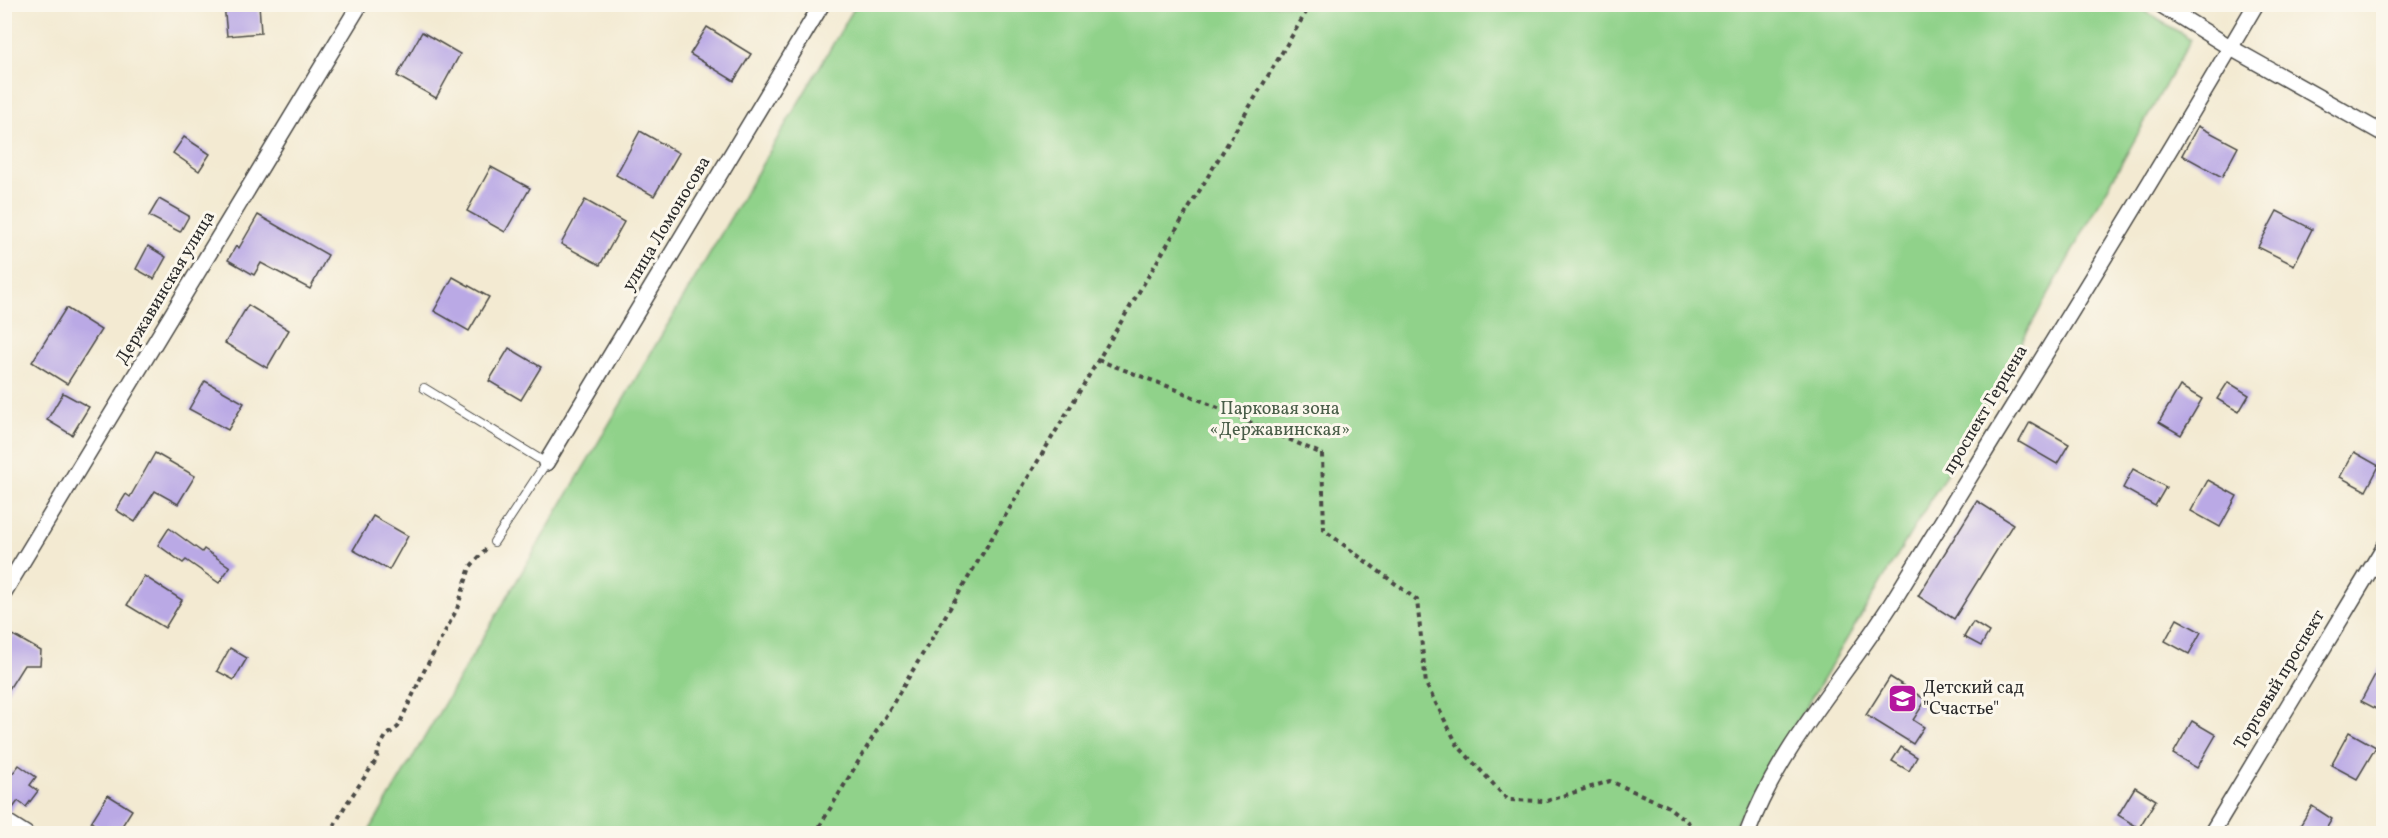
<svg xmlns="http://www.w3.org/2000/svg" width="2388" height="838" font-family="Vollkorn,serif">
<rect width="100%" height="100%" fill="#fbf7ec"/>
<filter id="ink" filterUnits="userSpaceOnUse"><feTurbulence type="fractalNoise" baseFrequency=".0167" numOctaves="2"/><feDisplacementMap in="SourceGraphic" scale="12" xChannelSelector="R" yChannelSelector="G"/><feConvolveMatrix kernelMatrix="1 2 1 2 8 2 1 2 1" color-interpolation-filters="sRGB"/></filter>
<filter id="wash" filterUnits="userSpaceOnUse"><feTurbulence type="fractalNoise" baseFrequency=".008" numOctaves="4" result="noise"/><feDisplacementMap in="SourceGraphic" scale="24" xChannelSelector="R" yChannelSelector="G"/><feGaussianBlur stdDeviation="1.35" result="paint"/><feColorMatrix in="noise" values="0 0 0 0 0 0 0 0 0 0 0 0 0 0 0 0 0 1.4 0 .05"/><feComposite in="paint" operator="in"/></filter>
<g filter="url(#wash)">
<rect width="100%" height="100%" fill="#f3ead2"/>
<path fill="#90d28a" stroke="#5e7e5a" stroke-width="1.5" d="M2132,4L2191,39L1968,438L1730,833H368L856,5Z"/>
<g id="blocks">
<g fill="#baa9e5">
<path d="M224,4H259L261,33L227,36Z"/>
<path d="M707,27L751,54L734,81L690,54Z"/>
<path d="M422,32L460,54L436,98L397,76Z"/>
<path d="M2198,126L2238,147L2222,177L2182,155Z"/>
<path d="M640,131L679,153L654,196L616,175Z"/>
<path d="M184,137L210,154L199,171L173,153Z"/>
<path d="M491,167L530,188L505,232L467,211Z"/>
<path d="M159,199L189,216L180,232L149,216Z"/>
<path d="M585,200L624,222L600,265L561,244Z"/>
<path d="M2277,211L2312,229L2294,265L2258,247Z"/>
<path d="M258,215L328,255L310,289L261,263L254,275L228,260L236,246L239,248Z"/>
<path d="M148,246L166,257L154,279L136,269Z"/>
<path d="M453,277L489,297L469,331L434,311Z"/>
<path d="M248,305L289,330L267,368L225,343Z"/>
<path d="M66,308L101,330L67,384L32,362Z"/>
<path d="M509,348L541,367L521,400L489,381Z"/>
<path d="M205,381L244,403L228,430L189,409Z"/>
<path d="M2228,382L2249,395L2239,412L2217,399Z"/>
<path d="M2180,386L2202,399L2181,435L2159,422Z"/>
<path d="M63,393L89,407L72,435L47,420Z"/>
<path d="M2030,422L2069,444L2057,464L2019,442Z"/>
<path d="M2354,452L2379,466L2366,491L2340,477Z"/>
<path d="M155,453L195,476L178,504L155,491L135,522L116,510L126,494L130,497Z"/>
<path d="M2133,469L2166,487L2155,506L2123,488Z"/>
<path d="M2208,480L2237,496L2220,527L2191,511Z"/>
<path d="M1977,501L2013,524L1954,619L1918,596Z"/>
<path d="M373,516L408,536L389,570L353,550Z"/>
<path d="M169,528L202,552L204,549L230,567L219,583L186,560L183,563L158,545Z"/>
<path d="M144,576L182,600L165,628L127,605Z"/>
<path d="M2177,619L2201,632L2189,654L2165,641Z"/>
<path d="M1973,622L1989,632L1981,646L1964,637Z"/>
<path d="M13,635L41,651L40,665H24L4,697V650Z"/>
<path d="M230,648L247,658L234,680L217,671Z"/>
<path d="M2384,658V713L2361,701Z"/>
<path d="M1890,677L1926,700L1913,720L1924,727L1913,744L1866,715Z"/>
<path d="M2192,721L2216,735L2197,768L2173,754Z"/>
<path d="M2349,732L2376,747L2357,779L2331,765Z"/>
<path d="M1901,747L1917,757L1909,771L1892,761Z"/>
<path d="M19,765L36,777L30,785L38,791L26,807L18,801L10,812L4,810V767L13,773Z"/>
<path d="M2135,787L2156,800L2139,828L2118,815Z"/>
<path d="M108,795L132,810L117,834H109L91,822Z"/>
<path d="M2312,806L2332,819L2323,834H2295Z"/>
</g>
</g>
</g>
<g filter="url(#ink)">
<use href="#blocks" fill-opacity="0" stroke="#494844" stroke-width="1.5"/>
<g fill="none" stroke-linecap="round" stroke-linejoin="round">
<defs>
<path id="service" d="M424,388L546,463L494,542"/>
<g id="minor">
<path d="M2160,4L2231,48L2384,134"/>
<path d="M546,463L822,4"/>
<path d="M4,592L360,4"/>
<path d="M4,820L26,834"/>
<path d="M1747,834C1779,746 1846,677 1895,598C2016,401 2139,204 2256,4"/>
<path d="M2211,834L2384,547"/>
</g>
</defs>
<use href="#service" stroke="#494844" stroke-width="10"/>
<use href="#minor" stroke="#494844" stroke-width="18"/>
<g stroke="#494844" stroke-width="4" stroke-dasharray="4.5 4.5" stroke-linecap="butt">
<path d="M1098,360L1175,389L1322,454L1324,530L1417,600L1426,684L1458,746L1508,800L1547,801L1610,781L1667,806L1703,834"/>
<path d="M330,834L345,806L377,759L378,750L386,736L398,727L423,673L457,609L470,567L486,549"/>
<path d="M815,834L1311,4"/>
</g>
<use href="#service" stroke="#fff" stroke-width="8"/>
<use href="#minor" stroke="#fff" stroke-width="15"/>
</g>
</g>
<defs>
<symbol id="school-square" viewBox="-11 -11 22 22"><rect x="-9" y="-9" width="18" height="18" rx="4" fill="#b5179e" stroke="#fbf7ec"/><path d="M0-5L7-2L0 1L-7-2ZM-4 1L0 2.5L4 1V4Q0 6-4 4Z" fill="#fff"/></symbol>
</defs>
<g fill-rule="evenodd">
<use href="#school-square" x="1886" y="682" width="33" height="33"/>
</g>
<g text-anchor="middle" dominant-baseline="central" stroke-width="6" stroke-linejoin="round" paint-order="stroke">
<g font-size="18" fill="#2b2b2b" stroke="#fbf7ec">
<text transform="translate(667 224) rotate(-59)">улица Ломоносова</text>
<text transform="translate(166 288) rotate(-59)">Державинская улица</text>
<text transform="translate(1986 410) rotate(-59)">проспект Герцена</text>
<text transform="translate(2280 680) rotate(-59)">Торговый проспект</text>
</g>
<g font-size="18" fill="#495d48" stroke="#fbf7ec">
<text x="1280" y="409">Парковая зона<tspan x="1280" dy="21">«Державинская»</tspan></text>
</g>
<g font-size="18" fill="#2b2b2b" stroke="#fbf7ec" text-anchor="start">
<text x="1923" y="688">Детский сад<tspan x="1923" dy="21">"Счастье"</tspan></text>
</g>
</g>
<rect width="2388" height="838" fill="none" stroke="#fbf7ec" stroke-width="24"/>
</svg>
